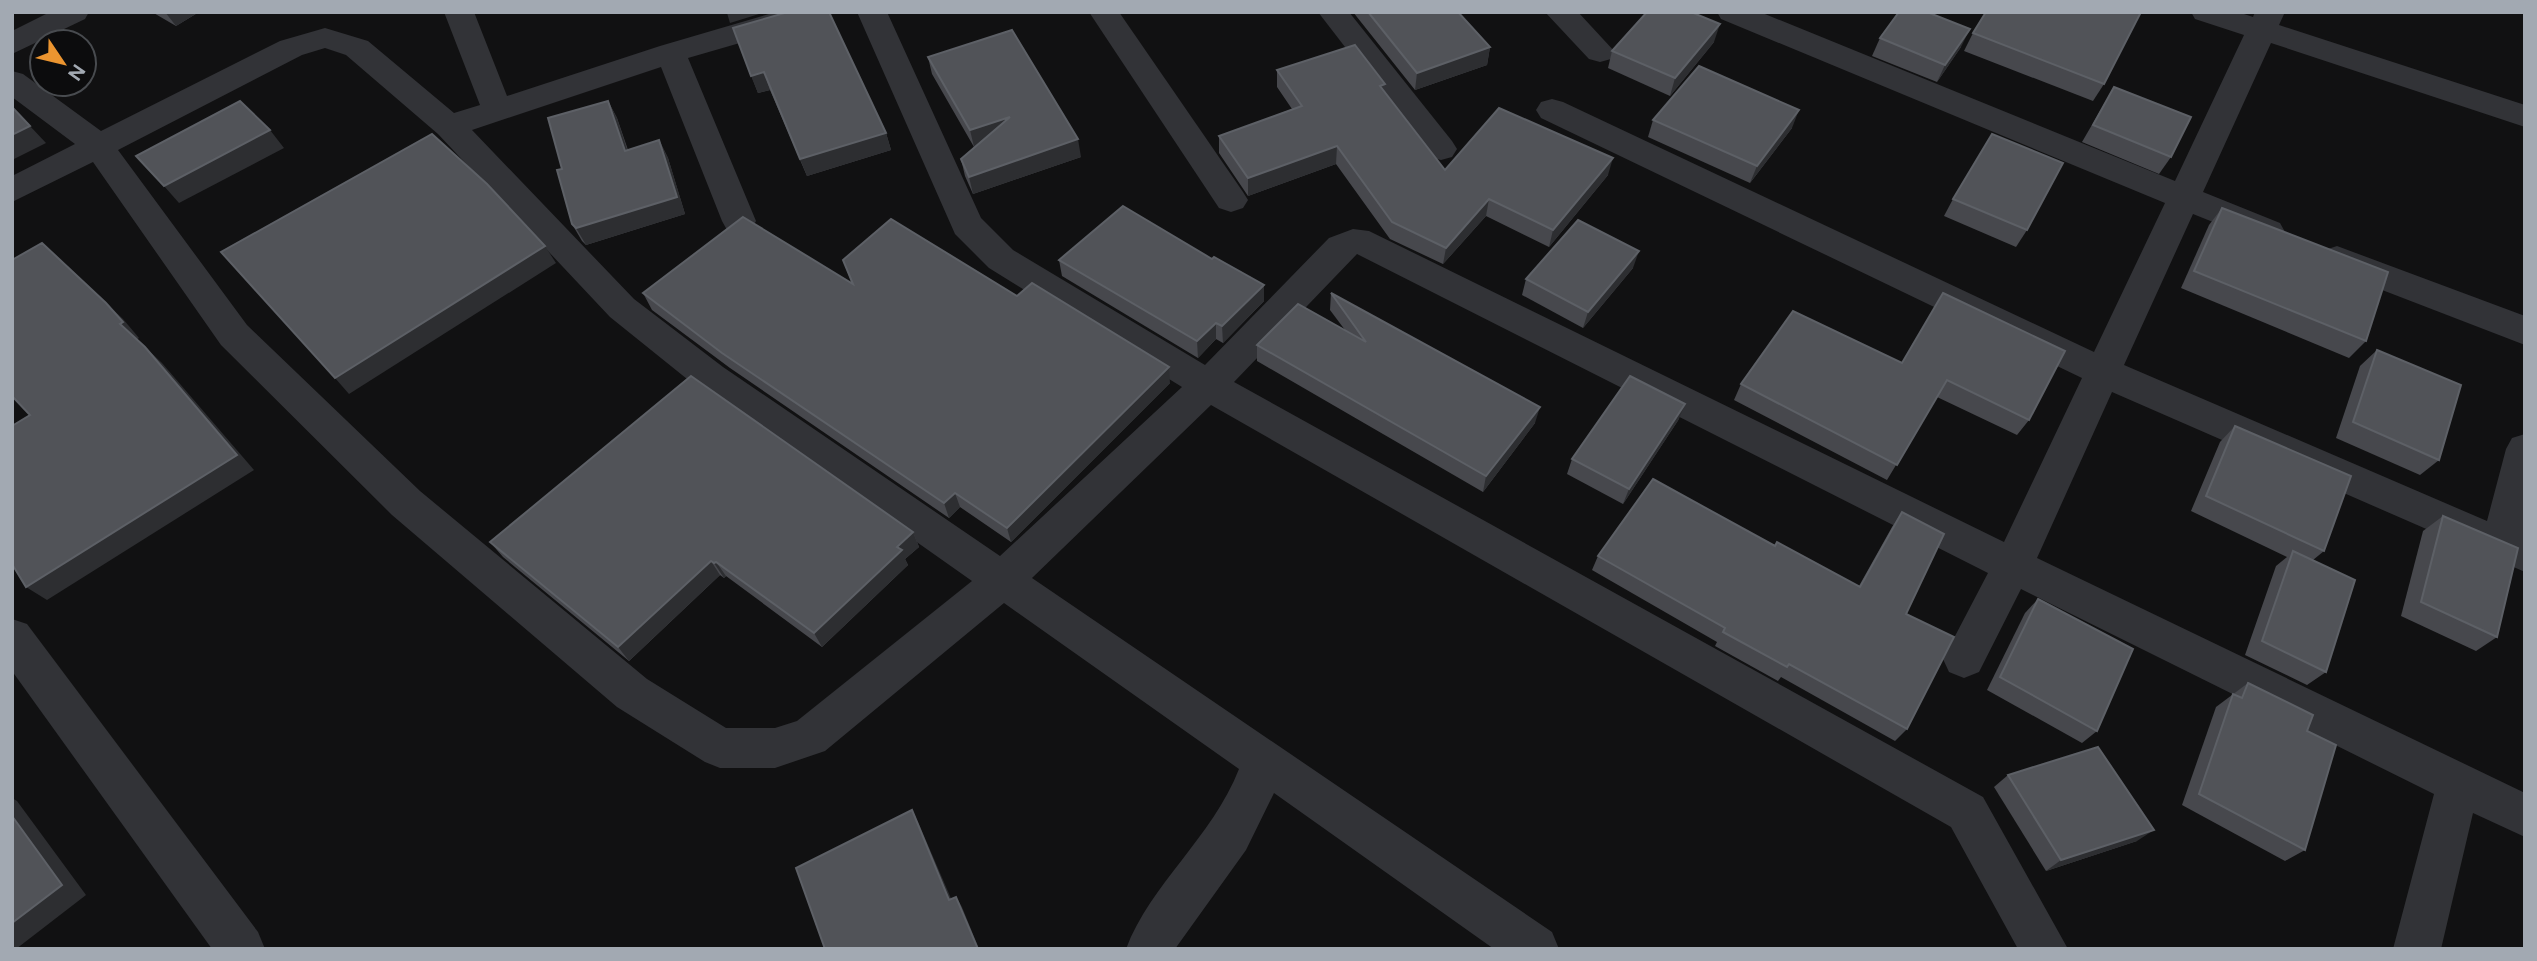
<svg xmlns="http://www.w3.org/2000/svg" width="2537" height="961" font-family="Figtree,sans-serif">
<rect width="100%" height="100%" fill="#111112"/>
<g fill="none" stroke-linecap="round" stroke-linejoin="round">
<g fill="#323337" fill-rule="evenodd">
<path d="M50,12H89L85,19L12,54V31Z"/>
<path d="M444,12H474L507,96L660,46L776,12H826L822,19L688,58L756,221L751,230L739,233L727,230L722,221L661,67L472,130L634,299L723,367L1000,556L1182,387L989,268L955,234L857,12H887L981,218L1013,250L1205,365L1329,238L1353,229L1369,231L2004,542L2082,378L1541,118L1536,110L1541,102L1552,99L1563,102L2094,352L2165,203L1721,19L1717,12H1760L2175,181L2244,35L2195,19L2191,12H2238L2253,17L2255,12H2285L2279,25L2525,105V127L2271,43L2203,192L2280,223L2285,232L2280,241L2268,244L2193,214L2124,365L2487,521L2506,449L2512,438L2525,434V572L2112,392L2037,558L2525,793V837L2473,813L2441,949H2393L2434,794L2021,589L1979,672L1964,678L1949,672L1943,659L1988,573L1357,254L1234,382L1983,797L2068,949H2018L1951,827L1211,405L1032,578L1552,932L1559,949H1494L1274,793L1246,850L1175,949H1126C1151,883 1212,838 1239,769L1004,603L825,751L775,768H720L705,762L617,707L392,515L221,345L93,162L12,202V176L75,144L12,97V71L23,74L101,131L280,41L325,28L368,41L454,113L480,105ZM325,48L346,55L438,134L610,317L697,387L972,581L797,721L775,728H726L647,679L420,491L247,325L118,150L302,55Z"/>
<path d="M1089,12H1119L1243,192L1248,200L1243,208L1231,212L1219,208Z"/>
<path d="M1318,12H1349L1452,141L1457,149L1452,157L1441,160L1430,157Z"/>
<path d="M1545,12H1578L1615,52L1611,59L1600,62L1589,59Z"/>
<path d="M2337,246L2525,316V345L2325,268L2320,259L2325,250Z"/>
<path d="M12,619L27,624L258,932L265,949H212L12,671Z"/>
</g>
</g>
<g fill="#47484d">
<path d="M152,12H199L176,26Z"/>
<path d="M1353,12H1460V14L1490,47L1487,65L1415,90Z"/>
<path d="M733,28L886,133L891,150L807,176L770,90L758,93Z"/>
<path d="M1973,33L2104,84L2093,101L1964,51Z"/>
<path d="M1880,38L1961,47L1937,82L1872,56Z"/>
<path d="M1714,42L1670,96L1608,68L1612,51Z"/>
<path d="M928,57L1081,157L973,194L965,176L961,159L974,147L932,74Z"/>
<path d="M1277,70L1384,92L1445,170L1608,175L1549,247L1486,216L1443,264L1390,239L1336,164L1248,196L1219,153V136L1292,109L1277,87Z"/>
<path d="M2114,87L2171,157L2159,174L2082,142Z"/>
<path d="M608,101L617,118L628,150L659,140L668,158L685,214L586,245L582,241L572,224L562,169Z"/>
<path d="M1653,120L1792,128L1750,183L1648,137Z"/>
<path d="M1953,199L2027,230L2016,247L1944,216Z"/>
<path d="M2222,208L2366,341L2349,358L2181,288L2209,225Z"/>
<path d="M1212,259L1264,285V301L1223,343L1216,339L1198,358L1062,276L1059,260Z"/>
<path d="M843,260L1017,296L1170,383L1011,542L960,507L949,518L730,368L652,310L643,293L852,284Z"/>
<path d="M1633,268L1583,328L1522,295L1526,279Z"/>
<path d="M1331,293L1535,423L1483,492L1257,361V345L1345,330L1330,310Z"/>
<path d="M1943,293L2029,420L2017,435L1937,397L1887,480L1734,400L1741,384L1902,363Z"/>
<path d="M2377,350L2439,460L2420,475L2336,438L2360,366Z"/>
<path d="M1679,419L1623,504L1567,474L1572,459Z"/>
<path d="M2235,426L2324,551L2313,560L2326,672L2307,685L2245,655L2276,566L2287,557L2191,511L2220,442Z"/>
<path d="M1902,512L1906,614L1907,729L1895,741L1781,677L1778,681L1715,646L1717,642L1592,570L1598,556L1775,546L1859,586L1892,527Z"/>
<path d="M2443,516L2497,637L2476,651L2401,616L2423,531Z"/>
<path d="M913,532L919,547L905,559L908,565L822,647L726,576L724,578L720,575L629,661L503,557L490,542Z"/>
<path d="M2038,599L2097,731L2082,743L1987,690L2025,613Z"/>
<path d="M2248,683L2307,731L2305,850L2285,861L2182,805L2216,707Z"/>
<path d="M2008,775L2137,841L2046,871L1994,787Z"/>
</g>
<g fill="#2d2e31">
<path d="M165,12H199L176,26Z"/>
<path d="M730,12H766L730,23L727,13Z"/>
<path d="M1720,24L1714,42L1670,96L1675,78Z"/>
<path d="M1970,29L1961,47L1937,82L1945,65Z"/>
<path d="M1490,47L1487,65L1415,90L1417,73Z"/>
<path d="M764,72L770,90L758,93L751,76Z"/>
<path d="M608,101L617,118L633,168L625,151Z"/>
<path d="M12,107L46,143L12,160Z"/>
<path d="M1799,110L1792,128L1750,183L1757,166Z"/>
<path d="M1010,117L974,147L970,130Z"/>
<path d="M270,130L284,148L179,203L164,186Z"/>
<path d="M886,133L891,150L807,176L800,159Z"/>
<path d="M1078,139L1081,157L973,194L969,177Z"/>
<path d="M659,140L668,158L685,214L586,245L576,228Z"/>
<path d="M1337,146L1336,164L1248,196V178Z"/>
<path d="M1613,158L1608,175L1549,247L1553,230Z"/>
<path d="M1489,199L1486,216L1443,264L1446,248Z"/>
<path d="M545,246L556,263L349,394L335,378Z"/>
<path d="M1639,251L1633,268L1583,328L1588,312Z"/>
<path d="M1264,285V301L1223,343L1222,326Z"/>
<path d="M106,303L123,319L139,338L136,340L120,324Z"/>
<path d="M1216,323V339L1198,358L1197,341Z"/>
<path d="M145,347L162,363L254,470L47,600L26,587Z"/>
<path d="M1169,367L1170,383L1011,542L1007,528Z"/>
<path d="M1685,404L1679,419L1623,504L1629,489Z"/>
<path d="M1540,407L1535,423L1483,492L1486,476Z"/>
<path d="M955,493L960,507L949,518L944,503Z"/>
<path d="M913,532L919,547L905,559L908,565L822,647L814,633L897,547Z"/>
<path d="M711,561L720,575L629,661L618,647Z"/>
<path d="M716,562L726,576L724,578L714,563Z"/>
<path d="M12,798L17,801L86,895L16,949H12Z"/>
<path d="M912,810L918,822L956,910L949,900Z"/>
<path d="M2154,830L2137,841L2046,871L2061,860Z"/>
<path d="M956,897L962,907L979,949H978Z"/>
</g>
<g fill="#515358" stroke="#5d6066" stroke-width="2">
<path d="M788,12H829L886,133L800,159L764,72L751,76L733,28Z"/>
<path d="M1368,12H1458L1490,47L1417,73Z"/>
<path d="M1647,12H1691L1720,24L1675,78L1612,51Z"/>
<path d="M1899,12H1927L1970,29L1945,65L1880,38Z"/>
<path d="M1986,12H2141L2104,84L1973,33Z"/>
<path d="M1012,30L1078,139L969,177L961,159L1010,117L970,130L928,57Z"/>
<path d="M1355,45L1385,84L1380,86L1445,170L1499,108L1613,158L1553,230L1489,199L1446,248L1392,222L1337,146L1248,178L1219,136L1302,106L1277,70Z"/>
<path d="M1699,66L1799,110L1757,166L1653,120Z"/>
<path d="M2114,87L2191,117L2171,157L2093,125Z"/>
<path d="M240,101L270,130L164,186L136,156Z"/>
<path d="M608,101L625,151L659,140L677,197L576,228L572,224L557,170L562,169L548,118Z"/>
<path d="M12,107L30,126L12,135Z"/>
<path d="M432,134L487,184L545,246L335,378L221,252Z"/>
<path d="M1992,134L2063,163L2027,230L1953,199Z"/>
<path d="M1123,206L1212,259L1214,257L1264,285L1222,326L1216,323L1197,341L1059,260Z"/>
<path d="M2222,208L2388,272L2366,341L2194,271Z"/>
<path d="M743,217L853,284L843,260L891,219L1017,296L1032,283L1169,367L1007,528L955,493L944,503L722,353L643,293Z"/>
<path d="M1578,220L1639,251L1588,312L1526,279Z"/>
<path d="M42,243L106,303L123,322L120,324L145,347L237,455L26,587L12,564V426L30,415L12,396V260Z"/>
<path d="M1331,293L1540,407L1486,476L1257,345L1298,304L1366,342Z"/>
<path d="M1943,293L2065,351L2029,420L1947,380L1897,465L1741,384L1793,311L1902,363Z"/>
<path d="M2377,350L2461,385L2439,460L2353,422Z"/>
<path d="M691,376L913,532L897,547L902,550L814,633L716,562L714,563L711,561L618,647L490,542Z"/>
<path d="M1630,376L1685,404L1629,489L1572,459Z"/>
<path d="M2235,426L2351,476L2324,551L2206,496Z"/>
<path d="M1653,479L1775,546L1777,542L1860,587L1902,512L1944,534L1906,614L1954,637L1907,729L1789,664L1787,667L1723,632L1725,628L1598,556Z"/>
<path d="M2443,516L2518,548L2497,637L2421,602Z"/>
<path d="M2293,551L2355,580L2326,672L2262,641Z"/>
<path d="M2038,599L2133,649L2097,731L2000,677Z"/>
<path d="M2248,683L2313,715L2307,731L2336,745L2305,850L2199,794L2233,694L2242,698Z"/>
<path d="M2098,747L2154,830L2061,860L2008,775Z"/>
<path d="M912,810L949,900L956,897L978,949H825L796,868Z"/>
<path d="M12,816L62,885L12,923Z"/>
</g>
<rect width="2537" height="961" fill="none" stroke="#a2a9b2" stroke-width="28"/>
<g transform="translate(63 63) rotate(125)"><circle r="33" fill="#0c0c0d" stroke="#484b4f" stroke-width="2"/>
<path d="M0-5L12 26L0 18L-12 26Z" fill="#eb9530"/>
<text y="-10" font-size="19" font-weight="bold" text-anchor="middle" fill="#a2a9b2">N</text>
</g>
</svg>
